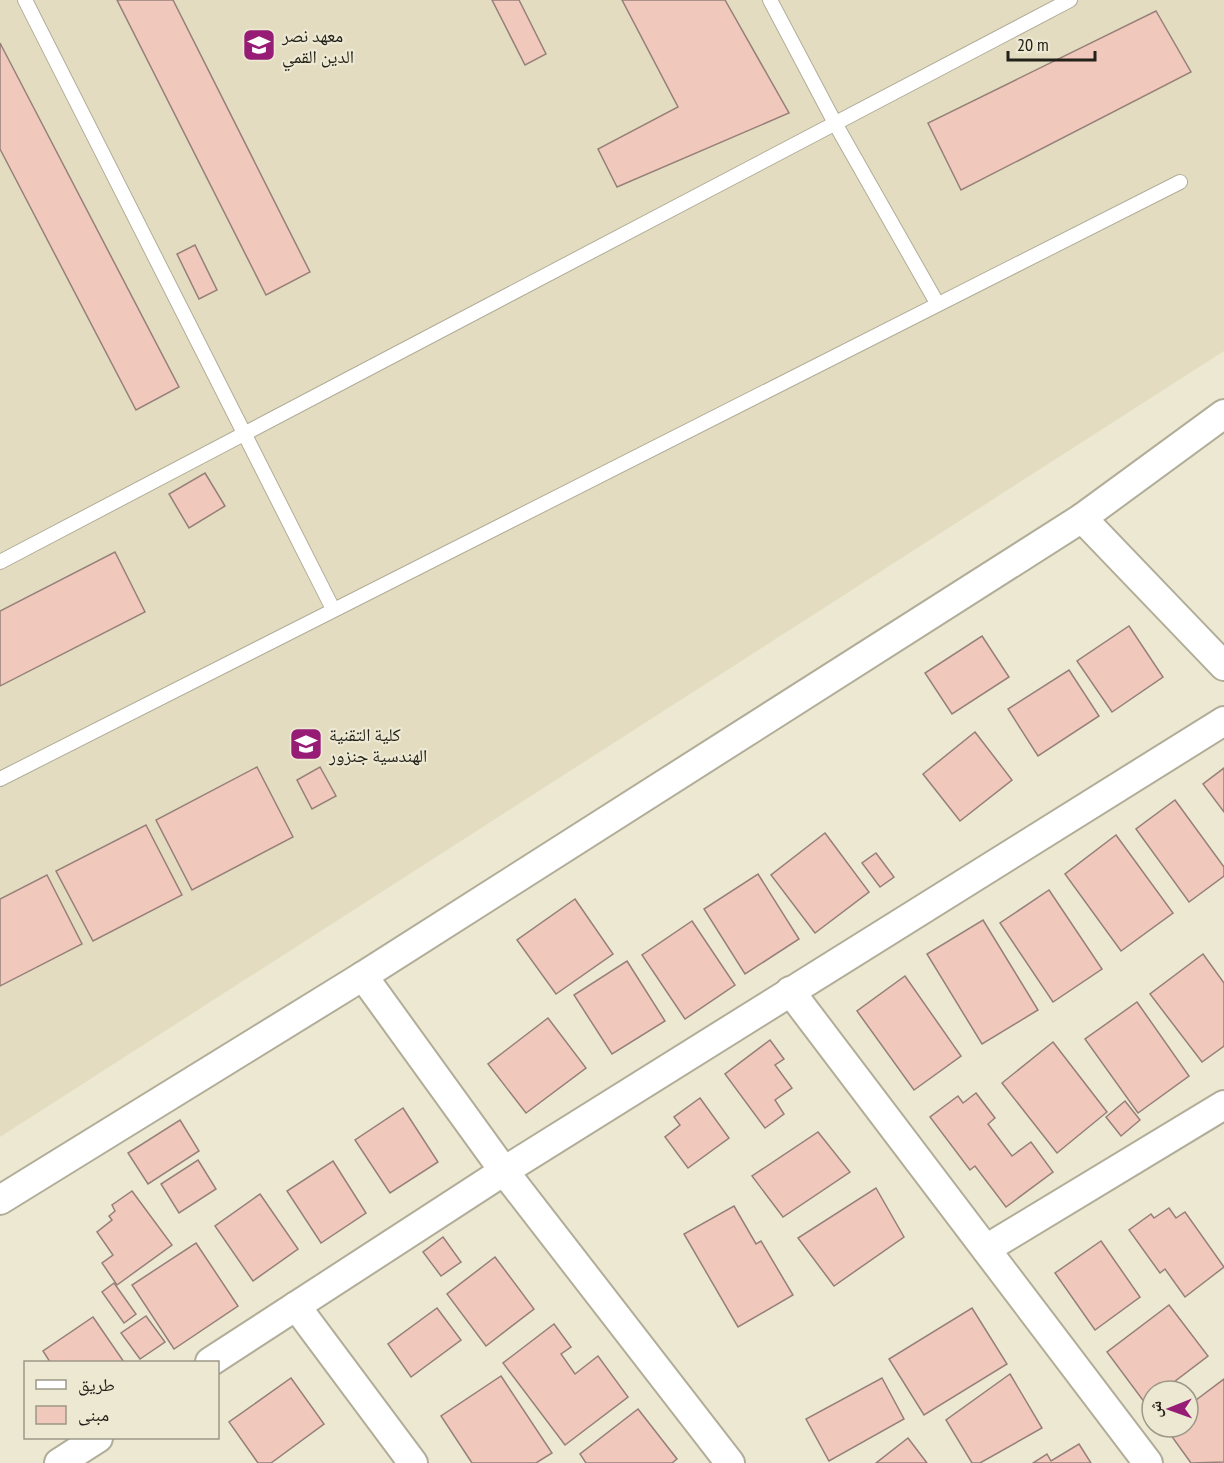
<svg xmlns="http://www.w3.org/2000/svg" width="1224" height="1463" font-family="'PT Sans Narrow','Noto Naskh Arabic',sans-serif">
<rect width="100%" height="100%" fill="#ece8d2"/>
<path fill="#e3dcc0" d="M0,0H1224V351L0,1137Z"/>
<g fill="#f1c8bc" stroke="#968079" stroke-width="1.5">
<path d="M117,0H173L310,272L266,295Z"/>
<path d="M492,0H519L546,54L525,65Z"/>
<path d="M622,0H725L789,113L617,187L598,149L678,107Z"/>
<path d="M1156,11L1191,72L961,190L928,123Z"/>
<path d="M0,43L179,387L136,410L0,149Z"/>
<path d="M195,245L217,290L199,299L177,254Z"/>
<path d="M205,473L225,506L189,528L169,494Z"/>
<path d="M115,552L145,612L0,686V611Z"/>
<path d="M1129,626L1163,677L1112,712L1077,661Z"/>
<path d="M982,636L1009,677L952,714L925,673Z"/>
<path d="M1069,670L1099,716L1038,756L1008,709Z"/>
<path d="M975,732L1012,780L960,821L923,774Z"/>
<path d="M257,767L293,837L192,890L156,820Z"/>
<path d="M320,767L336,796L312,809L297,780Z"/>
<path d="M1224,768V812L1203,784Z"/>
<path d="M1175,800L1224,867V876L1189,902L1136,829Z"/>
<path d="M146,825L182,895L93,941L56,871Z"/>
<path d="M825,833L869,892L815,933L771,875Z"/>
<path d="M1116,835L1173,913L1121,951L1065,874Z"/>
<path d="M876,853L894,877L880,887L862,863Z"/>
<path d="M758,874L799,939L745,974L704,909Z"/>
<path d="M47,875L82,944L0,986V899Z"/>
<path d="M1049,890L1102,969L1053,1002L1000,923Z"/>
<path d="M575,899L613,954L556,994L517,940Z"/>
<path d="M983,920L1038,1010L982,1044L927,954Z"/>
<path d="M692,921L735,985L685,1019L642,955Z"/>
<path d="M1203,954L1224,983V1046L1202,1062L1150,994Z"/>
<path d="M627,961L665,1021L612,1054L574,995Z"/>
<path d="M905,976L961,1056L914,1090L857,1011Z"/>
<path d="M1137,1002L1189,1076L1138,1113L1085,1039Z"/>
<path d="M548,1018L586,1068L526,1113L488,1064Z"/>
<path d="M770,1040L784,1059L775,1065L792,1088L775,1100L784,1114L765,1128L725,1074Z"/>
<path d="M1053,1042L1107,1112L1057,1153L1002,1083Z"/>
<path d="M976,1093L995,1118L988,1124L1012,1156L1031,1142L1053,1172L1006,1207L975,1166L970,1170L930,1117L958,1096L963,1103Z"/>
<path d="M700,1098L729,1138L688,1168L665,1137L680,1125L674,1117Z"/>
<path d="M1125,1101L1140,1120L1121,1136L1106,1117Z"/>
<path d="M403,1108L438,1162L390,1193L355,1140Z"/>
<path d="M180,1120L199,1151L148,1184L128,1153Z"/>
<path d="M818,1132L850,1172L783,1217L752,1176Z"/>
<path d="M198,1160L216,1189L179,1213L161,1184Z"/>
<path d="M333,1161L366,1213L321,1243L287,1191Z"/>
<path d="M876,1188L904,1237L834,1286L798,1238Z"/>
<path d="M132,1191L172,1245L117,1285L102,1263L113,1255L97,1232L112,1220L109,1216L115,1211L112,1205Z"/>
<path d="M260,1194L298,1249L253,1281L215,1226Z"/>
<path d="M734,1206L756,1244L761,1241L793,1295L738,1327L684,1234Z"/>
<path d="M1169,1208L1176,1218L1185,1212L1224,1267L1185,1297L1165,1269L1160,1273L1129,1230L1151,1214L1154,1218Z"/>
<path d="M443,1237L461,1262L441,1276L423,1252Z"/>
<path d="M1101,1241L1140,1297L1095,1330L1055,1273Z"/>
<path d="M196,1243L238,1306L174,1349L132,1285Z"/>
<path d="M495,1257L534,1309L486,1346L447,1294Z"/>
<path d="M114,1283L136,1314L124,1323L102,1292Z"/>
<path d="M1169,1305L1208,1356L1162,1391H1152V1398L1145,1403L1107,1352Z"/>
<path d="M437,1308L461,1340L411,1377L388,1344Z"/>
<path d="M972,1308L1007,1364L924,1415L889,1359Z"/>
<path d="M146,1316L165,1342L140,1359L121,1333Z"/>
<path d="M93,1317L124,1362H50L43,1351Z"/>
<path d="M554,1324L571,1347L561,1354L575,1374L598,1356L628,1397L565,1445L503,1363Z"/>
<path d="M1010,1374L1042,1428L980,1463H972L946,1420Z"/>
<path d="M501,1376L552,1453L536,1463H472L441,1416Z"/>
<path d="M291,1378L324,1424L271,1463H258L229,1422Z"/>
<path d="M882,1378L904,1419L829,1461L806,1419Z"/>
<path d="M1224,1379V1462L1191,1463L1165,1427H1188V1406Z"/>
<path d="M638,1409L677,1459L672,1463H586L580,1454Z"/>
<path d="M908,1438L927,1463H876Z"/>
<path d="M1079,1444L1091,1463H1033L1047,1454L1051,1461Z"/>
</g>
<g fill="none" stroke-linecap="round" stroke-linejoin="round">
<defs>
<g id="service">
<path d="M25,0L333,609"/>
<path d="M770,0L836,125L937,303"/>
<path d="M0,562L1070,0"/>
<path d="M0,779L1180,182"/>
</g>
<g id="minor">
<path d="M1082,518L1224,666"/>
<path d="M790,991L1148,1463"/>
<path d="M0,1200L363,976"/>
<path d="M986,1249L1224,1105"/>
<path d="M296,1306L413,1463"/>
<path d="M210,1362L504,1171L1224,721"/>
<path d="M59,1463L98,1438"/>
<path d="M730,1463L504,1171L363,976L1082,518L1224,414"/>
</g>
</defs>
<use href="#service" stroke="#b1ad98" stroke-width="16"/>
<use href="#minor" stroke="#b1ad98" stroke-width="32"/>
<use href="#service" stroke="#fff" stroke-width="14"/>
<use href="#minor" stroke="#fff" stroke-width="28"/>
</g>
<defs>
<symbol id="university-square" viewBox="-11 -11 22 22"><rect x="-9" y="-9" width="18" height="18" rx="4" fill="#961c76" stroke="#ece8d2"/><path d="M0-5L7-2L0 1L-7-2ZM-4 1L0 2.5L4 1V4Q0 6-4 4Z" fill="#fff"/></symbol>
</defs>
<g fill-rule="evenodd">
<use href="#university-square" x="240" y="26" width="38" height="38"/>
<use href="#university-square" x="287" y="725" width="38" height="38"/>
</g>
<g text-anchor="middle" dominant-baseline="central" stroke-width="4.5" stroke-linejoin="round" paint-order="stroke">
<g font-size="18" fill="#232119" stroke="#ece8d2" text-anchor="start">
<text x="282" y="35">معهد نصر<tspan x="282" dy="21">الدين القمي</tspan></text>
<text x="329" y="734">كلية التقنية<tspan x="329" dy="21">الهندسية جنزور</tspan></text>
</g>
</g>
<rect x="24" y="1361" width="195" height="78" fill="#ece8d2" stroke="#9c9888" stroke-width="1.5"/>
<rect x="36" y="1380" width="30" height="9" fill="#ffffff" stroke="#9c9888" stroke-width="1.5"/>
<text x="78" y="1391" font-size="18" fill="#232119">طريق</text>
<rect x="36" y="1406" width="30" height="18" fill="#f1c8bc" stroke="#9c9888" stroke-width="1.5"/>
<text x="78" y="1421" font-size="18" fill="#232119">مبنى</text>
<g transform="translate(1170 1409) rotate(269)"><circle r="28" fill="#ece8d2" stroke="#9c9888" stroke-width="1.5"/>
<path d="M0-4.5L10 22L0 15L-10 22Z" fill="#961c76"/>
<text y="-9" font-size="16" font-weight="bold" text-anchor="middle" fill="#232119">ش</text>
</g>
<path d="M1008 51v9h87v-9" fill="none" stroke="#232119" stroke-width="3"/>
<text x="1017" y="51" font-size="18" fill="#232119" stroke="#ece8d2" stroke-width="4.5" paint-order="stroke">20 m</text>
</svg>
